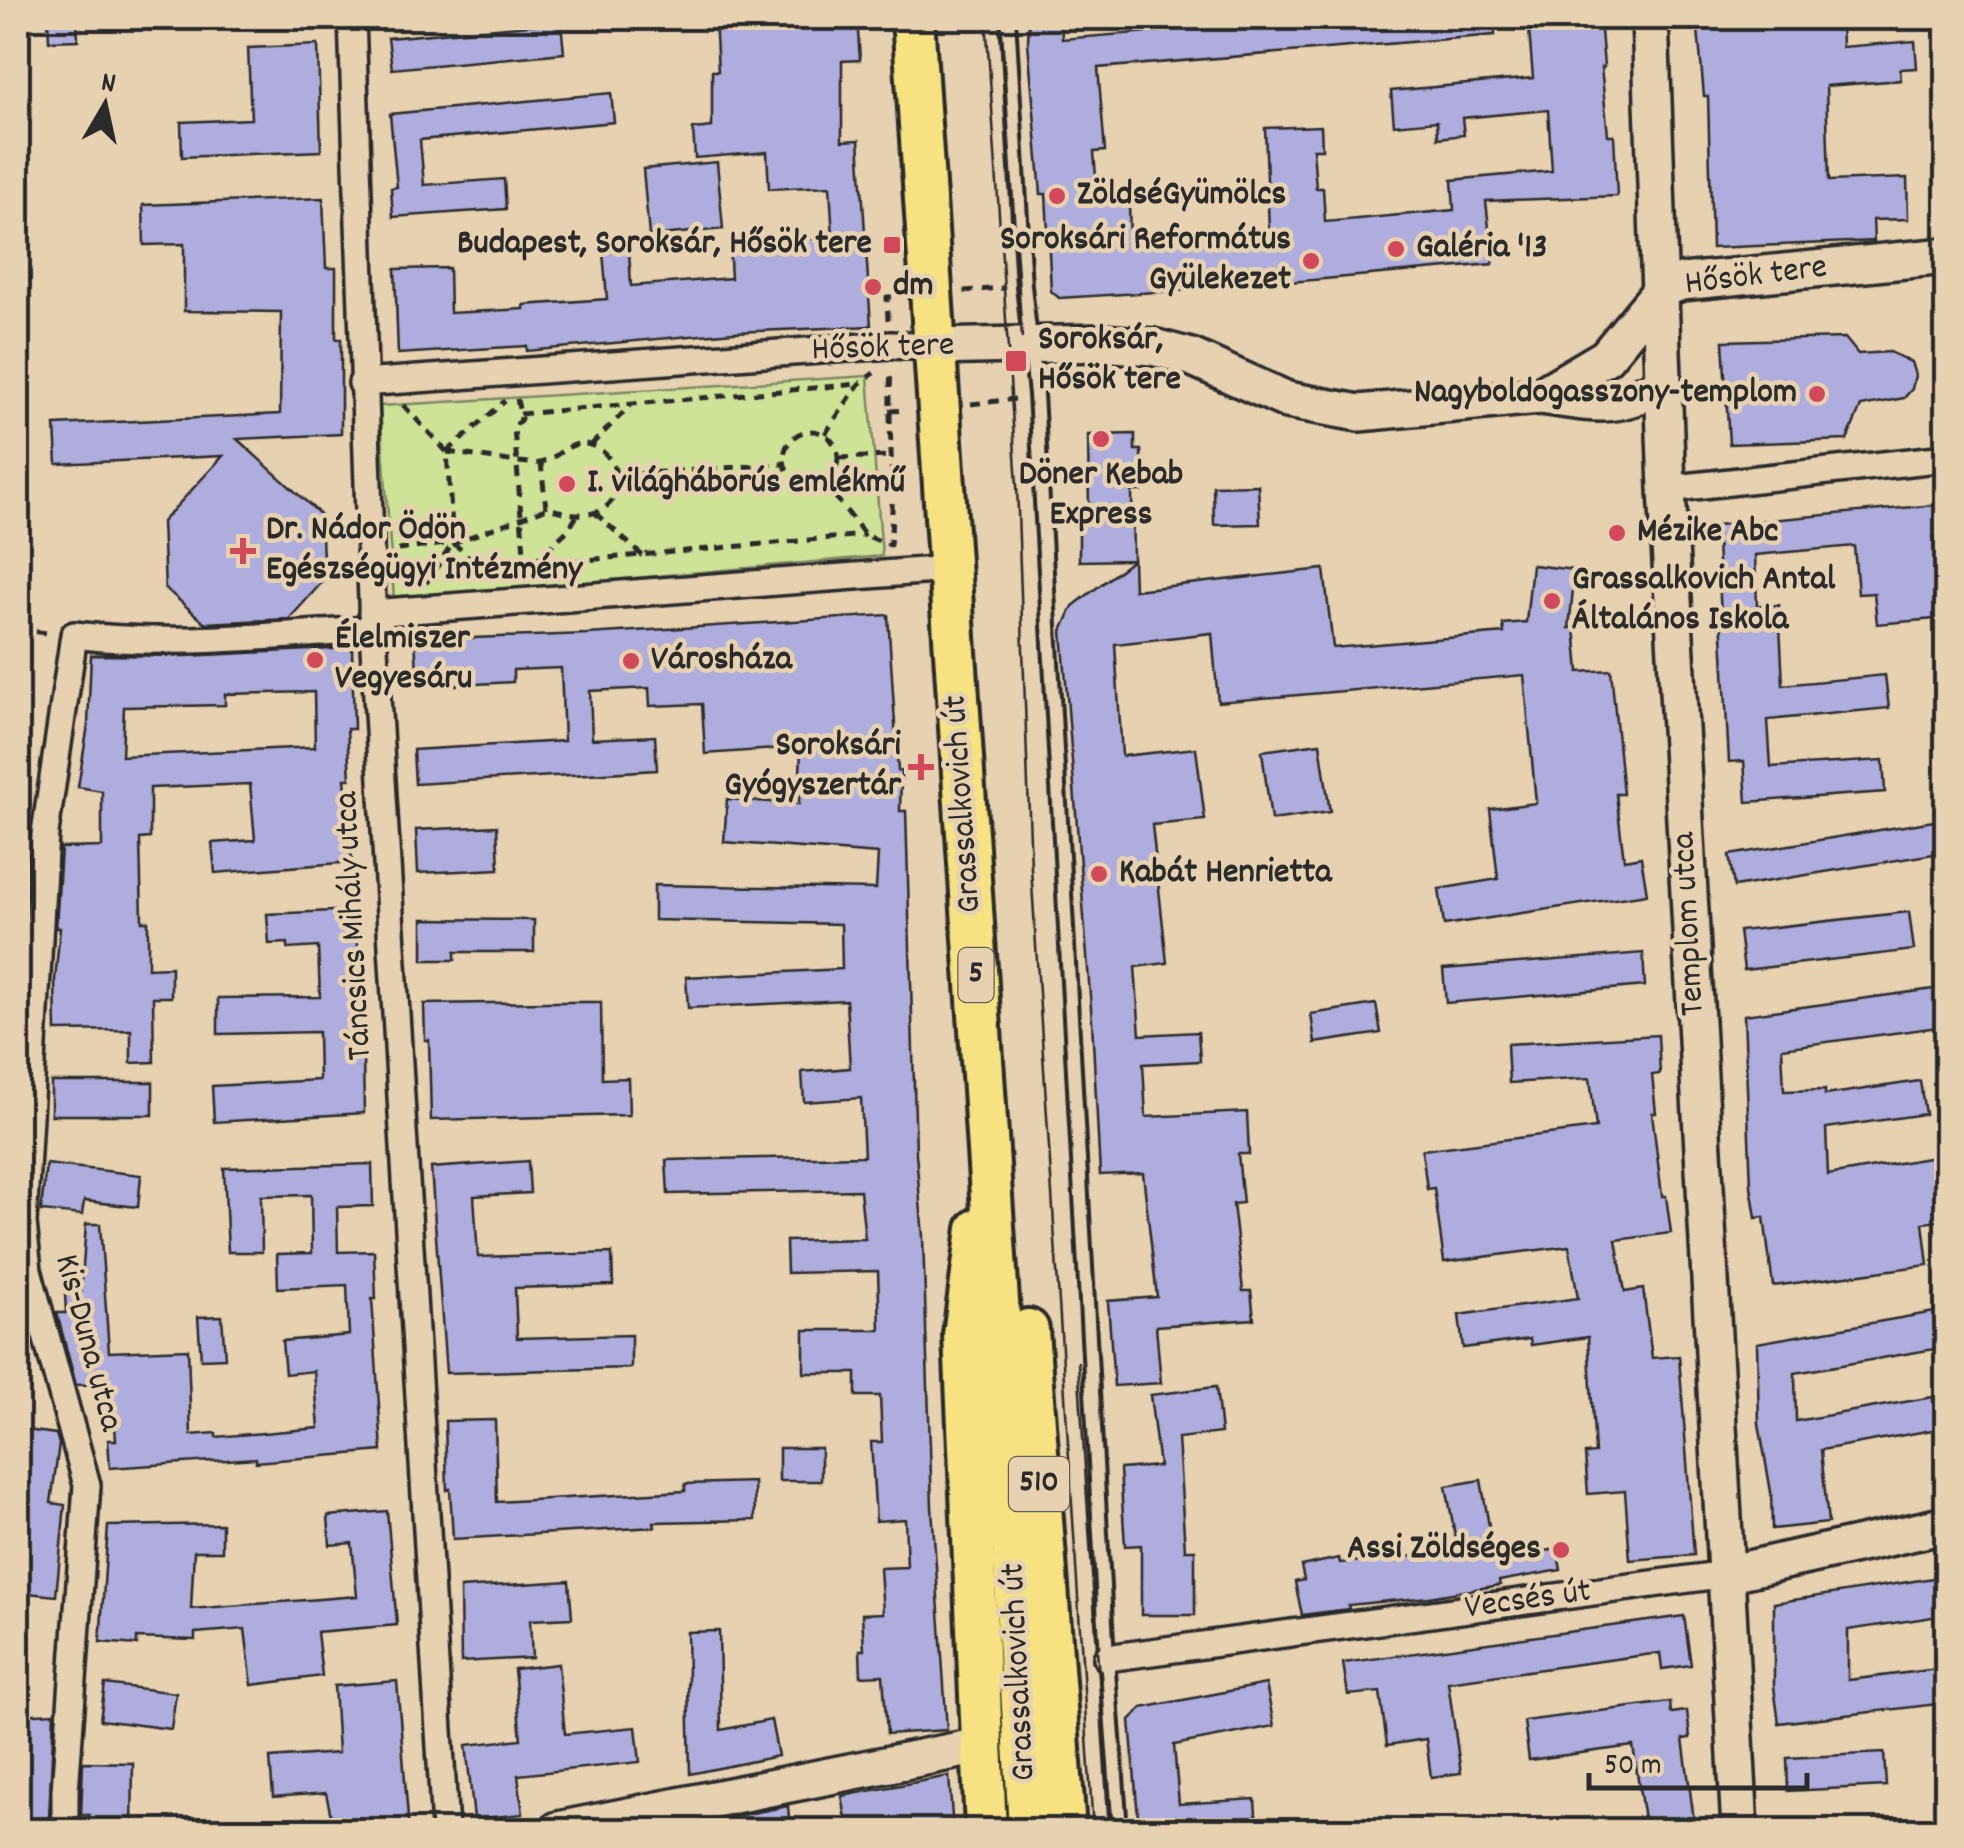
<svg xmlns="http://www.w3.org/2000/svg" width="1964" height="1848" font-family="Dekko,sans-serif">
<rect width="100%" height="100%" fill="#e6d1b0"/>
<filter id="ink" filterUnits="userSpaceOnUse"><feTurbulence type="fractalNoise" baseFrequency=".01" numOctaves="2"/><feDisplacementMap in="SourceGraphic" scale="20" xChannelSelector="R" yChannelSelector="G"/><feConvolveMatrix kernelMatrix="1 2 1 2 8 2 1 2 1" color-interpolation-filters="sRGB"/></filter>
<g filter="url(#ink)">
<path fill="#cfe398" stroke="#7d8762" stroke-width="2.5" d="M868,376L882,556L394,599L380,406Z"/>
<g fill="#afadde" stroke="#2b2b2b" stroke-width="2.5" fill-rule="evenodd">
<path d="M48,18H77L78,40L49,41Z"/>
<path d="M715,18H857L860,60L842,61V141L859,140L871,326L734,332L527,351V346L398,354L395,269L449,268L450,313L524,309V305L607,299L603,252L629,250L631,286L731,278L729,242L833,238L830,186L769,189L767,152L695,158L693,129L712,127V71H718Z"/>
<path d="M1029,18H1061L1062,39L1322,18H1494L1495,35L1098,68L1105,151L1094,152L1098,202L1129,201L1130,239L1269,230L1265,128L1321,126L1322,149H1313L1316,188H1323L1325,222L1454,210L1452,180L1552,171L1548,110L1462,118L1464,135L1438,138L1437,121L1394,125L1391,91L1533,78L1528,18H1600L1604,67H1601L1608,135H1614L1617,196L1486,201L1493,264L1221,288L1059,298L1051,291L1046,194H1041L1028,42Z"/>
<path d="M1697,18H1841L1842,47L1915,41L1917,68L1900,69L1901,80L1826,86L1829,181L1907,178L1908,219L1873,220L1874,241L1712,248L1708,96H1704Z"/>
<path d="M561,22L564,53L392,69L388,38Z"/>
<path d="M318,45L321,151L182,157L181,122L251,119L248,48Z"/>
<path d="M611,93L614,122L420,140L424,185L504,179L506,209L393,217L391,188L397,187L390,114Z"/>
<path d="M717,162L723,229L649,236L643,169Z"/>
<path d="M323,198L326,268H336V339H341V434L237,439L321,515L324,580L289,619L205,623L165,588L162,522L223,456L57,464L55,425L280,414L281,312L184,311V244L144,245L143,205Z"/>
<path d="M1845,338L1858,354L1890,352L1911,362L1915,375L1912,389L1904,398L1861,406L1847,440L1729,444L1723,341Z"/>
<path d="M1135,434V450H1141L1142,491H1132L1133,560L1079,561V511H1089L1088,435Z"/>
<path d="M1258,485L1260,524L1214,525L1213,486Z"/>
<path d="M1946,504V537L1934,538L1939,585L1946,583V618L1877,624L1874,593L1858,594L1854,546L1755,555L1757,606L1779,605L1783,685L1885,675L1889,708L1768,720L1771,767L1883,760L1885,792L1747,802L1744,761L1729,762L1716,525Z"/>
<path d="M1133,560L1134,590L1324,569L1333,648L1504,633L1503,624L1526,622L1532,565L1575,570L1569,628L1575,627L1579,672L1611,670L1623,794H1616L1624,860L1641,857L1647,894L1444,925L1439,889L1498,879L1490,809L1536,803L1524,675L1218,702L1212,633L1115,644L1122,756L1196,748L1205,820L1152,825L1167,963L1135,967L1140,1035L1198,1032L1200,1061L1143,1064L1146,1117L1247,1112L1249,1154H1238L1243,1203L1233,1204L1243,1291H1251L1254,1319L1156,1326L1161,1383L1114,1386L1108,1301L1157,1297L1143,1173L1100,1175L1092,1021L1062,631L1073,606Z"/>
<path d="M888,615L898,771H901L900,811H906L916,1153L923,1237L932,1507L947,1730L887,1734L883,1675L861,1676L860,1650H864L862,1614L883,1613L880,1568L907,1567L905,1519L876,1521L871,1442H882L880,1396H856V1373H804V1330H880L878,1271L787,1273L786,1241L865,1239L860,1190L668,1194L666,1160L864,1156L861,1098L804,1102L802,1072L850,1068L846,1000L688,1008L686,977L842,969L841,924L654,920V885L876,889L878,854L724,842L727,799L799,804L801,747L705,754L702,704L650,706L649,688L590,691L592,739L655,736L657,770L415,784L413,750L564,741L561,668L513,670V682L418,687L415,640L587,634Z"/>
<path d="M352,648L354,729H347L350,779H345L352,862L215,873L212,843L255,840L250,784L150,788V838L140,839L142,921H148V968L171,967V997H153L154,1062L131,1063V1030L56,1031L55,980L60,928H56L61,848L102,847V791L78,787L88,725L91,655L186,656ZM314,692L315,747L122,756L124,707L225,705V694Z"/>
<path d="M1320,743L1330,812L1271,820L1262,751Z"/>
<path d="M1946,819V852L1734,887L1729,855Z"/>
<path d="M497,826L499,869L418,873L416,830Z"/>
<path d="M18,852L28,853L24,926L18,925Z"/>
<path d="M355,910L362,997L364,1113L214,1122L212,1086L319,1080L318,1032L218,1034V998L320,997L318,947L288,949V943L269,944L267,914Z"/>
<path d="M1909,912L1914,950L1744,970L1739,931Z"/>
<path d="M423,919L534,920V952H455V960H423Z"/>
<path d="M1643,953L1645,986L1446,1003L1443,969Z"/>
<path d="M1941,988L1946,1026L1782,1048L1784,1091L1825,1090V1095L1920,1081L1925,1114L1826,1128L1828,1175L1946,1155V1220L1923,1223L1928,1265L1773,1286L1764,1217L1756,1218L1751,1186L1744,1015Z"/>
<path d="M550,1002H601L602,1079L628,1078L629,1115L431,1120L429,1040H425L424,1004Z"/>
<path d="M1376,1004L1381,1033L1315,1043L1311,1014Z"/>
<path d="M1658,1035L1660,1074L1652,1075L1656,1113H1652L1662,1196H1666L1671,1233L1616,1240L1625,1292L1643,1289L1652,1358L1679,1356L1694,1555L1630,1560L1625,1491L1588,1494L1585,1454L1595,1453L1588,1337L1531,1345L1530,1339L1463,1348L1459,1315L1578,1298L1569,1246L1444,1262L1434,1188L1427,1189L1422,1150L1596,1128L1590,1078L1509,1083L1507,1044Z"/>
<rect x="51" y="1082" width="102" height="33"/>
<path d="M528,1161L530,1193L474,1196L478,1257L612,1253L613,1285L515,1288L517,1338L631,1335V1368L446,1373L431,1168Z"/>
<path d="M46,1164L141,1175L138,1207L84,1201L82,1215L41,1211Z"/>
<path d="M372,1164L373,1206L337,1207L338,1252L374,1251L376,1299H372L382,1451L256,1462V1458L110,1468L108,1440H116L112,1384L76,1385L58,1317L57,1313H66L65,1294L81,1293L86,1224H100L109,1352L188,1349L191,1435L216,1433V1437L319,1428L314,1371L285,1374L282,1341L349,1335L347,1285L278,1288L277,1254L312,1253L311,1195L261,1196L262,1252H228L224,1168Z"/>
<path d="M1946,1310V1347L1795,1373L1796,1421L1933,1397L1938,1429L1821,1450L1828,1523L1772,1529L1771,1492L1759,1424L1757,1343Z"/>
<path d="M222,1316L225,1358L201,1359L198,1317Z"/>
<path d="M1216,1387L1221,1433L1178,1438L1185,1550H1195V1615H1141V1545L1125,1546L1120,1469L1159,1466L1150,1395Z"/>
<path d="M495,1420L497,1502L685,1491V1484L754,1482L755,1520L654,1522L655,1527L453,1539L450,1489L447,1490L445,1421Z"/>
<path d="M18,1429L56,1434L59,1444L51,1503L65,1505L56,1596L18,1592Z"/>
<rect x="779" y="1448" width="42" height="33"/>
<path d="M1481,1480L1495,1560L1557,1549L1561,1570L1499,1581L1500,1585L1429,1597L1348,1605L1349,1609L1302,1615L1295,1582L1304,1580L1301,1566L1339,1558L1340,1563L1458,1552L1446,1486Z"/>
<path d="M387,1511L397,1625L317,1632L322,1676L252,1685L245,1629L195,1633V1640L137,1638V1645L100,1642L108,1526L222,1524V1551H194L191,1609L357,1596L352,1543L330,1545L328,1516Z"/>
<path d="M1946,1576V1615L1848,1630V1680L1946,1668V1703L1779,1723L1774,1687V1603Z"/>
<path d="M569,1581L572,1618L530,1620L532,1658L461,1662L460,1588Z"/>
<path d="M1684,1616L1691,1665L1662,1669L1660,1653L1448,1682L1461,1773L1431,1777L1426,1739L1387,1745L1380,1692L1348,1695L1343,1663Z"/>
<path d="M719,1631L721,1730L771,1720L778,1756L690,1774L687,1632Z"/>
<path d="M558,1664L565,1734L636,1727L640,1762L518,1775L523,1814L474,1819L466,1745L521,1739L514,1669Z"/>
<path d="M397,1681L409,1830H334L326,1793L273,1797L270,1758L338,1753L334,1686Z"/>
<path d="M105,1684L176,1693L171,1729L100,1720Z"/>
<path d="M1266,1684L1274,1726L1174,1745L1179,1804L1255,1799L1257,1830H1139L1130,1720L1142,1708Z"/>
<path d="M1670,1702L1671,1713L1687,1711L1690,1738L1683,1739L1694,1820L1645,1827L1633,1746L1529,1760L1524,1721Z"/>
<path d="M54,1713L49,1818L18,1820V1715Z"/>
<path d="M1884,1753L1886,1786L1788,1791L1787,1758Z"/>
<path d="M83,1762L133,1763L132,1830H90L89,1815H81Z"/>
<path d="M949,1776L953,1830H848L842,1796Z"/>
<path d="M788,1806L790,1830H706V1822Z"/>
</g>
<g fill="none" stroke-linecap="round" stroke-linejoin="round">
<defs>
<path id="lane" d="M1008,18L1024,286L1036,394L1107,1658L1120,1830"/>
<g id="street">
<path d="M352,18L373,630L445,1830"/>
<path d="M362,383L891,345L933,347"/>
<path d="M1667,489L1946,458"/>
<path d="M372,613L948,569"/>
<path d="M1107,1658L1726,1574"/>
<path d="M65,1830V1791L87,1485L28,1270L23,1223L45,833L74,635C173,647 274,635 373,630"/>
</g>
<g id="secondary">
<path d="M1650,18L1667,489L1740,1830"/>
<path d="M933,347L1102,343L1153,347L1191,357L1287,400L1359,413L1540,396L1606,357L1662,289L1682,282L1946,256"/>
<path d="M1540,396C1594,403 1611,411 1663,385"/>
<path d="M1726,1574L1946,1525"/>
<path d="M558,1830L980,1746"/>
</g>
<g id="primary">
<path d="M913,18L1005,1407L1029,1830"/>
<path d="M978,1229L964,1335L986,1830"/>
<path d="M1028,1330L1065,1830"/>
</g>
</defs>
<use href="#lane" stroke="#2b2b2b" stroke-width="20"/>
<use href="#street" stroke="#2b2b2b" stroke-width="32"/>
<use href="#secondary" stroke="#2b2b2b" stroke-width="42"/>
<use href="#primary" stroke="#2b2b2b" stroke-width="48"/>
<g stroke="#2b2b2b" stroke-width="5" stroke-dasharray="10 8" stroke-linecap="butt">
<path d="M964,291L1003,288"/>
<path d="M888,320L887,297H899"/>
<path d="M1054,387L1081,378"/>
<path d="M517,399L521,419L514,428L525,565"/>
<path d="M971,404L1015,399"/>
<path d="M403,405L447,452L453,543L426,583"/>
<path d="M889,411L906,410"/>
<path d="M520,414L859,384"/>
<circle cx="811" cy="458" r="27"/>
<path d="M825,434L859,384L874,373"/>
<path d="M591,445L631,405"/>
<path d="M447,452C466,454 525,465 540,463C558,459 568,439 590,445C622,454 629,505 593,513C578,517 561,511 546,508L541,463"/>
<path d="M447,452L505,401"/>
<path d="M839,458L889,456"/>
<path d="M618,475L783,464"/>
<path d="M824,482L865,535L890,545C896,487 887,429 891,370"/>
<path d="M595,513L644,557"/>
<path d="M453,543L485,570"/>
<path d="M398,550L453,543L545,509"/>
<path d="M533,563L569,529L578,514"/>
<path d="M484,569L865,535"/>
<path d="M18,630L49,633"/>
</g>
<use href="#lane" stroke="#e6d1b0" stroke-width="12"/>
<use href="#street" stroke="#e6d1b0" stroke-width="25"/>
<use href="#secondary" stroke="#e6d1b0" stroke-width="35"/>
<use href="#primary" stroke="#f6e281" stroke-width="40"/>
<g stroke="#2b2b2b" stroke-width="2.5">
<path d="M986,18L1017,485L1031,868L1093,1830"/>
<path d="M1001,18L1022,338"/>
<path d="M1078,1362L1109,1830"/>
</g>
</g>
</g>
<g fill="#d1495b" stroke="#e6d1b0" stroke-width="4">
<circle cx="1057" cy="196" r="10"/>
<rect x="882" y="235" width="20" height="20" rx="5"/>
<circle cx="1396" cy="249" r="10"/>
<circle cx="1311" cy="261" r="10"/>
<circle cx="873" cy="287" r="10"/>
<rect x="1004" y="349" width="24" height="24" rx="5"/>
<circle cx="1817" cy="394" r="10"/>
<circle cx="1101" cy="439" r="10"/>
<circle cx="567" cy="484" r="10"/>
<circle cx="1617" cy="533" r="10"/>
<path d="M238 536h10v10h10v10h-10v10h-10v-10h-10v-10h10z"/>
<circle cx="1552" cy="601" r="10"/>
<circle cx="315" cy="660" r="10"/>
<circle cx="631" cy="661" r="10"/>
<path d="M916 752h10v10h10v10h-10v10h-10v-10h-10v-10h10z"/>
<circle cx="1099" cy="874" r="10"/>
<circle cx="1561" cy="1550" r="10"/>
</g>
<g text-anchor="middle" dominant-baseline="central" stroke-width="9" stroke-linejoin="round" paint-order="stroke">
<g fill="#e6d1b0" stroke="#635d53" stroke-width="2.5">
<rect x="958.5" y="948" width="35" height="54" rx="8"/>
<rect x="1009" y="1457" width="60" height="54" rx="8"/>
</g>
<g font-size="32" font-weight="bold" fill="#2b2b2b">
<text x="976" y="975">5</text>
<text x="1039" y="1484">510</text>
</g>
<g font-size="35" font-weight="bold" fill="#2b2b2b" stroke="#e6d1b0" text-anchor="start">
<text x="1077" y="196">ZöldséGyümölcs</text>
<text x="1291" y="241" text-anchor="end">Soroksári Református<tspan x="1291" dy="40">Gyülekezet</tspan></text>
<text x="872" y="245" text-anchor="end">Budapest, Soroksár, Hősök tere</text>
<text x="1416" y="249">Galéria '13</text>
<text x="893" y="287">dm</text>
<text x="1038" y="341">Soroksár,<tspan x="1038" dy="40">Hősök tere</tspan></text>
<text x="1797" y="394" text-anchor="end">Nagyboldogasszony-templom</text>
<text x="1101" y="476" text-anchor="middle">Döner Kebab<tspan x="1101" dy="40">Express</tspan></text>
<text x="587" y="484">I. világháborús emlékmű</text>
<text x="266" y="531">Dr. Nádor Ödön<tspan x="266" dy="40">Egészségügyi Intézmény</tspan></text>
<text x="1637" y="533">Mézike Abc</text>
<text x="1572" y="581">Grassalkovich Antal<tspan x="1572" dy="40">Általános Iskola</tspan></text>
<text x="335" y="640">Élelmiszer<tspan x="335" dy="40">Vegyesáru</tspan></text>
<text x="651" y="661">Városháza</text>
<text x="901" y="747" text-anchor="end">Soroksári<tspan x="901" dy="40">Gyógyszertár</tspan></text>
<text x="1119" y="874">Kabát Henrietta</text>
<text x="1541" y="1550" text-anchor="end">Assi Zöldséges</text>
</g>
<g font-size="35" fill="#2b2b2b" stroke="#e6d1b0">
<text transform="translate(1756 277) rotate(-7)">Hősök tere</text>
<text transform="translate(883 349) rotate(-2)">Hősök tere</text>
<text transform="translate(964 804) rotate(-94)">Grassalkovich út</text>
<text transform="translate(1690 924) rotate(-93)">Templom utca</text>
<text transform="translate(355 926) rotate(-93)">Táncsics Mihály utca</text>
<text transform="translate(87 1343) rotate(75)">Kis-Duna utca</text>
<text transform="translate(1528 1601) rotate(-8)">Vecsés út</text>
<text transform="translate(1020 1672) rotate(-93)">Grassalkovich út</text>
</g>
</g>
<rect width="1964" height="1848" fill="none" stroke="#e6d1b0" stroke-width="60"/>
<rect x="30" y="30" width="1904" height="1788" fill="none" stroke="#2b2b2b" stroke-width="4" filter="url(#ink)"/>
<g transform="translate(105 105) rotate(9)" stroke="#e6d1b0" stroke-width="8" paint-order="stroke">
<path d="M0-8L18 38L0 25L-18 38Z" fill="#2b2b2b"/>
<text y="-15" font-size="28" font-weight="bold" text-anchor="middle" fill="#2b2b2b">N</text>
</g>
<path d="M1589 1773v15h218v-15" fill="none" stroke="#2b2b2b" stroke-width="5"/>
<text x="1604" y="1773" font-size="30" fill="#2b2b2b" stroke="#e6d1b0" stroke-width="8" paint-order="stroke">50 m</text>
</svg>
